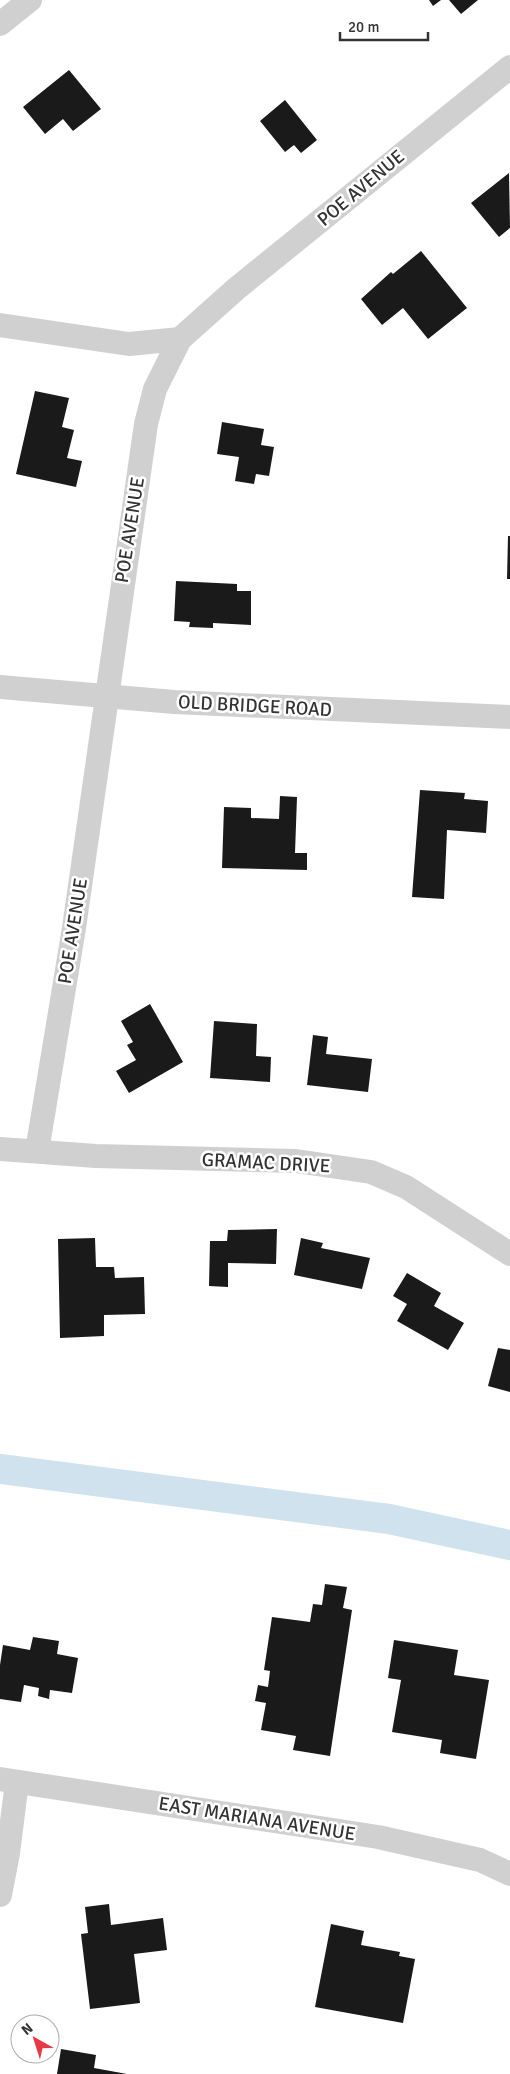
<svg xmlns="http://www.w3.org/2000/svg" width="510" height="2074" font-family="Signika,sans-serif">
<rect width="100%" height="100%" fill="#fff"/>
<g fill="none" stroke-linecap="round" stroke-linejoin="round">
<path stroke="#cfe2ee" stroke-width="30" d="M0,1469L389,1519L510,1545"/>
</g>
<g fill="#1a1a1a">
<path d="M429,0H441L433,6Z"/>
<path d="M449,0H478L461,14Z"/>
<path d="M69,70L101,109L73,131L63,119L45,134L23,107Z"/>
<path d="M285,100L317,140L301,153L294,145L285,152L260,121Z"/>
<path d="M509,173L510,228L499,237L471,203Z"/>
<path d="M421,251L467,308L428,339L403,308L382,325L361,299L391,272L393,274Z"/>
<path d="M35,391L69,398L62,427L74,430L67,458L82,461L76,487L16,474Z"/>
<path d="M222,422L264,429L261,445L274,447L269,476L256,474L254,484L235,481L239,457L217,454Z"/>
<path d="M508,536H510V579H507Z"/>
<path d="M176,581L237,584V591H251V625L213,623V628L189,627L190,622L174,621Z"/>
<path d="M420,790L465,793L464,799L488,801L486,833L447,830L444,899L412,897Z"/>
<path d="M280,796L297,797L295,853H307V870L222,868L224,807L251,808V818L279,819Z"/>
<path d="M150,1004L183,1062L129,1093L116,1071L136,1060L127,1045L133,1042L121,1021Z"/>
<path d="M214,1021L257,1024L256,1056L271,1057L270,1082L210,1078Z"/>
<path d="M313,1035L328,1037L326,1054L372,1059L368,1092L307,1085Z"/>
<path d="M277,1229L276,1264L228,1263V1287L209,1286L210,1241H227L228,1230Z"/>
<path d="M95,1238L96,1267H114L115,1278L144,1277L145,1314L104,1315V1336L60,1338L58,1239Z"/>
<path d="M301,1238L323,1243L321,1248L370,1258L362,1289L294,1275Z"/>
<path d="M407,1273L441,1293L434,1306L464,1323L448,1350L397,1321L407,1304L393,1296Z"/>
<path d="M498,1348L510,1350V1392L488,1386Z"/>
<path d="M325,1584L347,1587L343,1608L352,1610L330,1756L293,1750L296,1736L261,1730L266,1703L255,1701L258,1685L268,1687L270,1671L264,1670L272,1617L310,1622L313,1604L322,1605Z"/>
<path d="M33,1637L59,1641L57,1654L78,1658L72,1693L50,1690L49,1699L38,1696L39,1688L24,1685L21,1702L0,1699V1665L3,1645L30,1650Z"/>
<path d="M394,1640L458,1650L454,1675L489,1680L476,1759L440,1753L442,1740L392,1732L401,1680L388,1678Z"/>
<path d="M109,1904L111,1925L163,1918L167,1950L134,1954L140,2003L90,2009L81,1934L88,1933L85,1907Z"/>
<path d="M331,1924L364,1931L361,1945L400,1952L399,1956L415,1959L403,2023L315,2007Z"/>
<path d="M61,2049L96,2055L94,2068L127,2074H57Z"/>
</g>
<g fill="none" stroke-linecap="round" stroke-linejoin="round">
<g stroke="#d0d0d0" stroke-width="24">
<path d="M0,24L30,0"/>
<path d="M0,325L129,344L180,339"/>
<path d="M0,687L174,702L510,717"/>
<path d="M0,1149L96,1156L296,1161L371,1172L406,1187L510,1254"/>
<path d="M37,1151L74,928L146,424L155,389L180,339L236,289L510,67"/>
<path d="M0,1779L378,1837L480,1860L510,1874"/>
<path d="M0,1895L8,1853L17,1782"/>
</g>
</g>
<g text-anchor="middle" dominant-baseline="central" stroke-width="5" stroke-linejoin="round" paint-order="stroke">
<g font-size="19" fill="#333" stroke="#fff">
<text transform="translate(361 188) rotate(-40)">POE AVENUE</text>
<text transform="translate(130 530) rotate(-81)">POE AVENUE</text>
<text transform="translate(255 706) rotate(3)">OLD BRIDGE ROAD</text>
<text transform="translate(73 931) rotate(-81)">POE AVENUE</text>
<text transform="translate(266 1163) rotate(3)">GRAMAC DRIVE</text>
<text transform="translate(257 1819) rotate(9)">EAST MARIANA AVENUE</text>
</g>
</g>
<g transform="translate(35 2039) rotate(321)"><circle r="24" fill="#ffffff" stroke="#adadad"/>
<path d="M0-4L9 19L0 12L-9 19Z" fill="#e63946"/>
<text y="-8" font-size="14" font-weight="bold" text-anchor="middle" fill="#333333">N</text>
</g>
<path d="M340 32v8h88v-8" fill="none" stroke="#333333" stroke-width="2.5"/>
<text x="348" y="32" font-size="15" fill="#333333" stroke="#ffffff" stroke-width="4" paint-order="stroke">20 m</text>
</svg>
